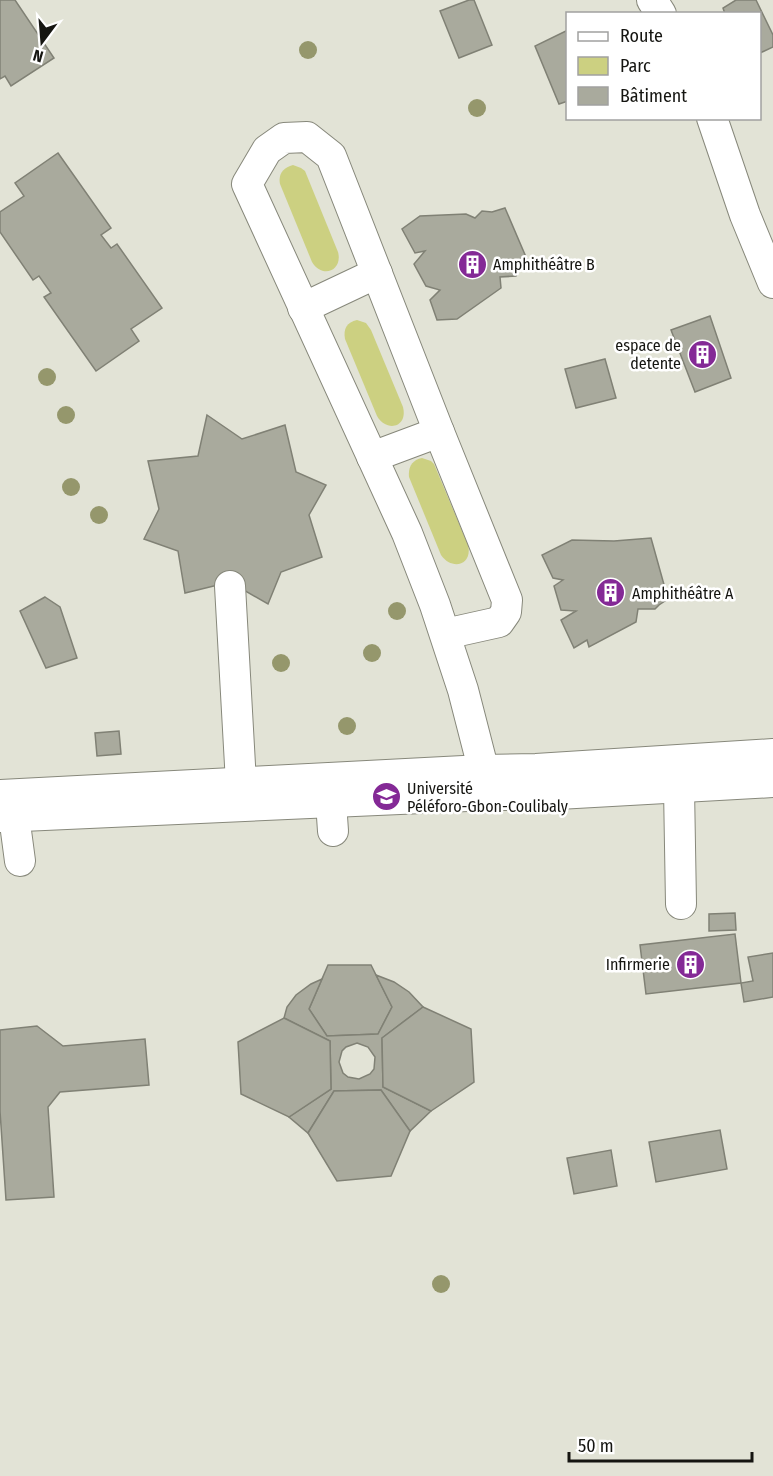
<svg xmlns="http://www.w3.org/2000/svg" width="773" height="1476" font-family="'Fira Sans Condensed',sans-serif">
<rect width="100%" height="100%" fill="#e2e3d6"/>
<g fill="#ccd081">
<path d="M293,165L301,168L305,171L338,252C343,271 322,279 312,262L280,184C278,174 283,168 293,165Z"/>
<path d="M357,320L366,323L371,330L403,407C408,427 387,433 377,416L345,339C343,329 347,322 357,320Z"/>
<path d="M422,458L431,461L434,464L468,545C473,565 452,571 441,555L409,477C408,467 412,460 422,458Z"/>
</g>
<g fill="#a9aa9d" stroke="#808175" stroke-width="1.5" fill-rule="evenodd">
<path d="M0,0H15L54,58L11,86L5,76L0,79Z"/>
<path d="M469,0H474L492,45L459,58L440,11Z"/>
<path d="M736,0H756L773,35V47L760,53V14H725L723,8Z"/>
<path d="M568,30V101L559,104L535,46Z"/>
<path d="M58,153L111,228L101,235L111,248L117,244L162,308L131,329L139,341L96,371L44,297L51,293L39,276L33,280L0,232V212L24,196L15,183Z"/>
<path d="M505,208L529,264L519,270L516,276L500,277L501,288L457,319L437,320L430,300L440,290L426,286L414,264L425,251L415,253L402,229L420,216L466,214L475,218L482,211L492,212Z"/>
<path d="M710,316L731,378L695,392L671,330Z"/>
<path d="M605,359L616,398L576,408L565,369Z"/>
<path d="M207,415L242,439L285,425L296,472L326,485L309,515L322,557L281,572L268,604L230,582L185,593L178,551L144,539L159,509L148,461L198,456Z"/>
<path d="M651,538L668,599L659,605L655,609H638L636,622L589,647L587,640L574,648L561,620L576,611L561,610L554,586L563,580L553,578L542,555L572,540L614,541Z"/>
<path d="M45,597L60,607L77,658L46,668L20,611Z"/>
<path d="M119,731L121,754L97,756L95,733Z"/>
<path d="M735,913L736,930L709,931V914Z"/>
<path d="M735,934L741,983L646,994L640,945Z"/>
<path d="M773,953V997L744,1002L741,983L753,981L748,957Z"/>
<path d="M328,965H371L392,1007L378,1034L327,1036L309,1009Z"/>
<path d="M376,975L394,982L409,992L423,1007L382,1038L383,1087L431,1111L410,1131L381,1090L334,1091L308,1133L289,1117L331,1089L330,1041L284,1018L287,1007L296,995L311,984L322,979L309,1009L327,1036L378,1034L392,1007ZM357,1043L368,1047L375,1057L374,1069L370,1074L359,1079L348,1077L343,1073L339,1062L342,1051L346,1047Z"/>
<path d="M423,1007L471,1029L474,1082L431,1111L383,1087L382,1038Z"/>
<path d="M284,1018L330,1041L331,1089L289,1117L241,1094L238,1042Z"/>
<path d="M37,1026L63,1046L145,1039L149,1085L60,1092L48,1107L54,1197L6,1200L0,1111V1030Z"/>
<path d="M381,1090L410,1131L391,1176L337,1181L308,1133L334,1091Z"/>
<path d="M720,1130L727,1169L656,1182L649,1142Z"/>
<path d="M611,1150L617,1186L574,1194L567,1158Z"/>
</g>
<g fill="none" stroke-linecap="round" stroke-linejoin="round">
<defs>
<g id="minor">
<path d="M652,0L661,14"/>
<path d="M712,118L745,215L773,283"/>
<path d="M303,308L377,273"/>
<path d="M372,457L439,432"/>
<path d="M230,586L241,783"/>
<path d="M445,634L499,622L506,612L507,600L439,432L331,156L307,137L284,138L267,150L247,184L407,533L435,605L463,690L490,795"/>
<path d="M679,788L681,904"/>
<path d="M0,795L483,770L536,769L773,754"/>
<path d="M331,802L333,831"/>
<path d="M14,816L20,861"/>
<path d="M0,817L490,795H540L773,782"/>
</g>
</defs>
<use href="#minor" stroke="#87887b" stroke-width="32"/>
<use href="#minor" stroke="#fff" stroke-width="30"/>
</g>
<g fill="#95976c">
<circle cx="308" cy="50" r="9"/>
<circle cx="477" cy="108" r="9"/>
<circle cx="47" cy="377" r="9"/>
<circle cx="66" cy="415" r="9"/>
<circle cx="71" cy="487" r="9"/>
<circle cx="99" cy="515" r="9"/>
<circle cx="397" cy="611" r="9"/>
<circle cx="372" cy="653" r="9"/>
<circle cx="281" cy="663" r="9"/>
<circle cx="347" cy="726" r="9"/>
<circle cx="441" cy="1284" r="9"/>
</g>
<defs>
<symbol id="building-disc" viewBox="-11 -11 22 22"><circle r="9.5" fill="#842996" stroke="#fff"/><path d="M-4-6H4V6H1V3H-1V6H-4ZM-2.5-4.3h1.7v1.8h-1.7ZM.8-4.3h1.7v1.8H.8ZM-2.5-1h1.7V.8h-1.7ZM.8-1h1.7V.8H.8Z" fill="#fff"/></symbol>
<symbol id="university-disc" viewBox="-11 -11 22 22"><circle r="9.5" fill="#842996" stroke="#fff"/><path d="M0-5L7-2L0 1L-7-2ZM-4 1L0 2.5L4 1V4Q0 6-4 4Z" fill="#fff"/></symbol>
</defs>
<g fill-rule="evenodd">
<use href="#building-disc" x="456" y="248" width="33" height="33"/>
<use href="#building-disc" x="686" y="338" width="33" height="33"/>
<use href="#building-disc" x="594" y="576" width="33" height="33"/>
<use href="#university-disc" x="370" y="780" width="33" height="33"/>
<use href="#building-disc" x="674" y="948" width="33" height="33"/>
</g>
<g text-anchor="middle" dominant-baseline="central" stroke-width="5" stroke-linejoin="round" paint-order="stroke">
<g font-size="16" fill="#151511" stroke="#fff" text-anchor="start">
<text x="493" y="264">Amphithéâtre B</text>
<text x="681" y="345" text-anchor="end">espace de<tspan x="681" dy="18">detente</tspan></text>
<text x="632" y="593">Amphithéâtre A</text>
<text x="407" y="788">Université<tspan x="407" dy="18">Péléforo-Gbon-Coulibaly</tspan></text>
<text x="670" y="964" text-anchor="end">Infirmerie</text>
</g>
</g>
<rect x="566" y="12" width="195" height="108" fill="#ffffff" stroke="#a1a1a0" stroke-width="1.5"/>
<rect x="578" y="32" width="30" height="9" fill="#ffffff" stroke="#a1a1a0" stroke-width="1.5"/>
<text x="620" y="42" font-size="18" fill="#151511">Route</text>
<rect x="578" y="57" width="30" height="18" fill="#ccd081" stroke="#a1a1a0" stroke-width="1.5"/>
<text x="620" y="72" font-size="18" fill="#151511">Parc</text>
<rect x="578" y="87" width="30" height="18" fill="#a9aa9d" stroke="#a1a1a0" stroke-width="1.5"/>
<text x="620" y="102" font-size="18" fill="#151511">Bâtiment</text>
<g transform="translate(42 42) rotate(196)" stroke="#ffffff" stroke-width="4.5" paint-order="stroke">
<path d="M0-4.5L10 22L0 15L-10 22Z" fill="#151511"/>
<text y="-9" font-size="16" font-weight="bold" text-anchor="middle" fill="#151511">N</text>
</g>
<path d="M569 1452v9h183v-9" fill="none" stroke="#151511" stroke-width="3"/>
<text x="578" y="1452" font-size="18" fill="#151511" stroke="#ffffff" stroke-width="4.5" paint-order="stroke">50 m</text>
</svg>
